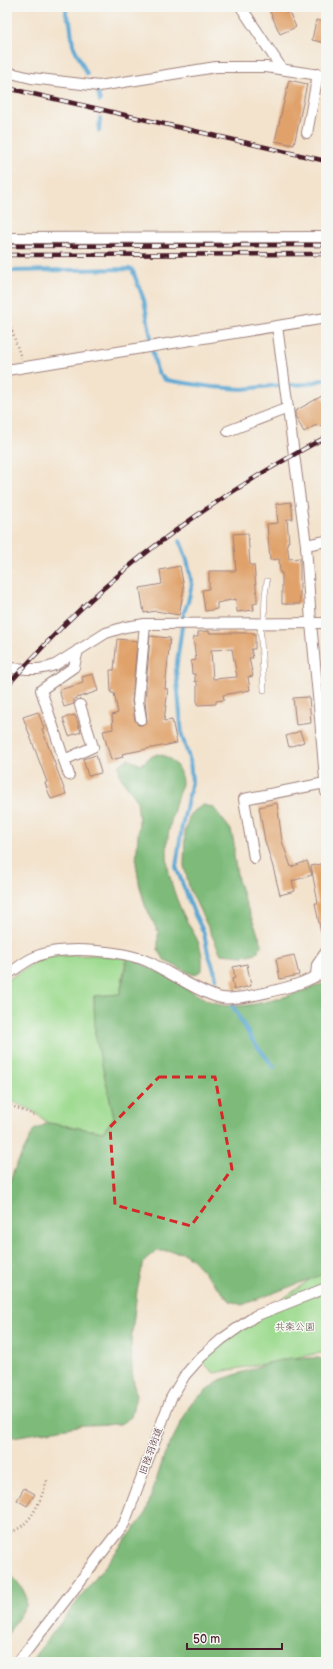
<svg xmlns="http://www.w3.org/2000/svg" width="333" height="1669" font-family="'Balsamiq Sans','Klee One',sans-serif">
<rect width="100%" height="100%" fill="#f6f6f2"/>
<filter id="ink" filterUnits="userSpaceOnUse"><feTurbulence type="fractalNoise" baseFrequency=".025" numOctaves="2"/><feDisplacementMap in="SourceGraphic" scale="8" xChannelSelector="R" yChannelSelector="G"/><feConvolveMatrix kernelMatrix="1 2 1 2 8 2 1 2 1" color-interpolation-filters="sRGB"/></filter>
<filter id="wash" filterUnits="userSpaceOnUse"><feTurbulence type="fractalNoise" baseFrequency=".012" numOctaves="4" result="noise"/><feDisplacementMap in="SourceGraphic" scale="16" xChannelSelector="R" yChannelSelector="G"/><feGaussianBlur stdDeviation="0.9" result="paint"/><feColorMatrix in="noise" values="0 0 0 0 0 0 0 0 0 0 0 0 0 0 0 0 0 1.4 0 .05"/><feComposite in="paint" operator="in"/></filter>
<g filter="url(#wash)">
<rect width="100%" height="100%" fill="#f3e3cd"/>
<g fill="#9edb90" stroke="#747d5e">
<path d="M95,955L126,958L120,994L94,996L95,1034L114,1117L103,1132L48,1123L33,1111L7,1099V980L38,961L55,956Z"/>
<path d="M326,1268V1352L214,1373L199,1359Z"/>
</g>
<g fill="#7ebb7a" stroke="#646d52">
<path d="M157,754C172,756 182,769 182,784C181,788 178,794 177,798C173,814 167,833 167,849C166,871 174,894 183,914C194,936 204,943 202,970L194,975L165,961L158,949V932L145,905L139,883L136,863L139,822L137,800L120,776L119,765L128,759L141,765L149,758Z"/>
<path d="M203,805L213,807L231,830L234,843V856L238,880L246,904L262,944L257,953L243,956L221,954L190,890L184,866L185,832L190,814Z"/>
<path d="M128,957C144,965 161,973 177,982C189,989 201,998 214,1003C242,1014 299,993 326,982V1273L242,1305L230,1301L192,1259L183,1253L171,1251H157L149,1256L143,1264L137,1291L131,1341L132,1371L136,1396L131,1417L120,1424L84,1425L7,1438V1195L13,1172L34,1130L48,1123L103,1132L114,1117L95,1034L94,996L120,994Z"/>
<path d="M290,1358H319L326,1361V1662H30L145,1515L164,1456L191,1403L220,1380L269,1363Z"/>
<path d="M7,1572L15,1579L22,1588L26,1596V1606L7,1635Z"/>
</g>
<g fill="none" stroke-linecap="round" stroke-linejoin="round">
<g stroke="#5aa7d3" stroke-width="4">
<path d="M66,7V14L70,22L73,45L87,74"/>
<path d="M98,92L100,101"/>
<path d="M99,131L100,118"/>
<path d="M7,271L132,269L144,300L152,343"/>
<path d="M152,349L157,371L165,380L212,387L243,389L280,385"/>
<path d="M289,385L307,384L326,379"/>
<path d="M180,541L187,560L192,584L188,602L184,612L176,670L182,736L190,761L192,781L182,826L176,867L194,913L204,933L208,953L214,969L216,979"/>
<path d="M232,1005L253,1041L274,1067"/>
</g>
</g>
<g id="blocks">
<g fill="#e0a26a" fill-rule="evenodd">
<path d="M268,7H282L286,13L289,12L296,27L280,34Z"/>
<path d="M316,20L326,22V43L312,40Z"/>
<path d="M289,80L307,84L294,145L275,141Z"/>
<path d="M322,396L326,402V425L314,426L304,432L295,416V411Z"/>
<path d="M291,502L293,519H287L289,542H287L289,559L300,558V604H282V573H280L279,559L270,560L267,524L278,523L276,504Z"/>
<path d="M248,533L250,565H254L257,598V603L253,604L254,610L237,612L236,599L217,603V609L205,611L202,590L209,589V571H236L233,534Z"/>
<path d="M180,566L184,588L179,615L156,611L144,613L140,588L162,584L160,570Z"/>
<path d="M209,631V633H255V649H251L253,658H249L253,676L248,677L250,690L223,695L224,700L216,701V704L197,705V681L195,682V674H192L191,661L196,660L193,637H198V632ZM232,649L237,677L213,679L211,650Z"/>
<path d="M150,636L170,638L165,689H168L164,721L172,720L177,743L122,754L123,757L111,760L103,731L113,729L112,715L118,713L114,693H111L110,670H114L117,639L137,641L132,702L135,720L138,725H142L147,721L145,701Z"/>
<path d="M93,674L98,691L74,699V704L64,707L59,690L83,683L82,677Z"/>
<path d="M309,697L311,723L296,725L293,698Z"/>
<path d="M38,712L44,728L42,729L66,794L51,799L45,783L47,782L23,717Z"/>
<path d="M75,715L81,732L69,736L63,718Z"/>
<path d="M300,731L304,742L289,747L286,736Z"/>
<path d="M96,755L101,773L88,776L83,759Z"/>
<path d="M277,803L282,841L291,867L307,861L312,875L292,881L295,891L280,895L273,867L265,841L259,807Z"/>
<path d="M326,863V932L321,933L315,903H318L311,866Z"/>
<path d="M294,955L299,975L280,979L276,959Z"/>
<path d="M247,964L251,986L234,990L232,979L235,978L233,967Z"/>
<path d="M24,1488L35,1494L27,1506L17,1500Z"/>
</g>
</g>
</g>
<g filter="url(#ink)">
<use href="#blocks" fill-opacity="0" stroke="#9e817c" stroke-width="1"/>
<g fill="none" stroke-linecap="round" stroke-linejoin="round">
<defs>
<g id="lane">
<path d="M260,623L264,690"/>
<path d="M264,623L265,595L267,581"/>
</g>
<g id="street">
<path d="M241,7L282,69"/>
<path d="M7,72L31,78L99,86L216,67H266L326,76"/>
<path d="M307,133L318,74"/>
<path d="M7,238L326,237"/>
<path d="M277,326L306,545L311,623L319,706L326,792"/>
<path d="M7,370L326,318"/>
<path d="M228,431L288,408"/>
<path d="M306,545L326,541"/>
<path d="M7,668C24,668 38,672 55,665L106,633L125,627L145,624L326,623"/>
<path d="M141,719L138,701L145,624"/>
<path d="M64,760L93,747L80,705"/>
<path d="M69,775L41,690L74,667L78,650"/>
<path d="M254,858L244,799L325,783"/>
<path d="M7,975C16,969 25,961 35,957C61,945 125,950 151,963C169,972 203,995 222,998C238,1001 294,987 310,979C316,977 321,973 326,970"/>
<path d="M316,976L317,965L326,952"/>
<path d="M18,1662L124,1524L171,1398L185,1375L201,1357L222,1339L255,1316L326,1288"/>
</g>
</defs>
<use href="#lane" stroke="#9e817c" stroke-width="6"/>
<use href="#street" stroke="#9e817c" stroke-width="12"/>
<g stroke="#9e817c" stroke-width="2.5" stroke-dasharray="1 3" stroke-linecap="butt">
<path d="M7,316L21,358"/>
<path d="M7,1104L34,1115"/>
<path d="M7,1531L12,1532C34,1522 40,1500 48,1478"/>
</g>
<use href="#lane" stroke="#fff" stroke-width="5"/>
<use href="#street" stroke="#fff" stroke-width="10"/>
<defs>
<g id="rail">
<path d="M7,88L326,161"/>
<path d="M7,246L326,245"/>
<path d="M7,255L326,254"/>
<path d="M7,686C26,665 45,644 65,624C141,549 232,487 326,437"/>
</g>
</defs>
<use href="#rail" stroke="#4a1f2b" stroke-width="4.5"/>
<use href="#rail" stroke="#f6f6f2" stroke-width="3" stroke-dasharray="9" stroke-linecap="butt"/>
</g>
</g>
<path fill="none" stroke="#d62828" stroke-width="3" stroke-dasharray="8 5" stroke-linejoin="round" d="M159,1077H215L232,1169L191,1226L115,1205L110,1127Z"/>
<g text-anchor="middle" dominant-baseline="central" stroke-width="3" stroke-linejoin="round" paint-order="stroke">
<g font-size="10" fill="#5f4e44" stroke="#f6f6f2">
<text x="295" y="1327">共楽公園</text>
</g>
<g font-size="10" fill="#4a1f2b" stroke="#f6f6f2">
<text transform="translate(151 1451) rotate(-70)">旧陸羽街道</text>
</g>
</g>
<rect width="333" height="1669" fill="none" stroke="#f6f6f2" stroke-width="24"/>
<path d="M187 1643v6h95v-6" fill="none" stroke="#4a1f2b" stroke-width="2"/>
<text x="193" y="1643" font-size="12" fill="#4a1f2b" stroke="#f6f6f2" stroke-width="3" paint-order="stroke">50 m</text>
</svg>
